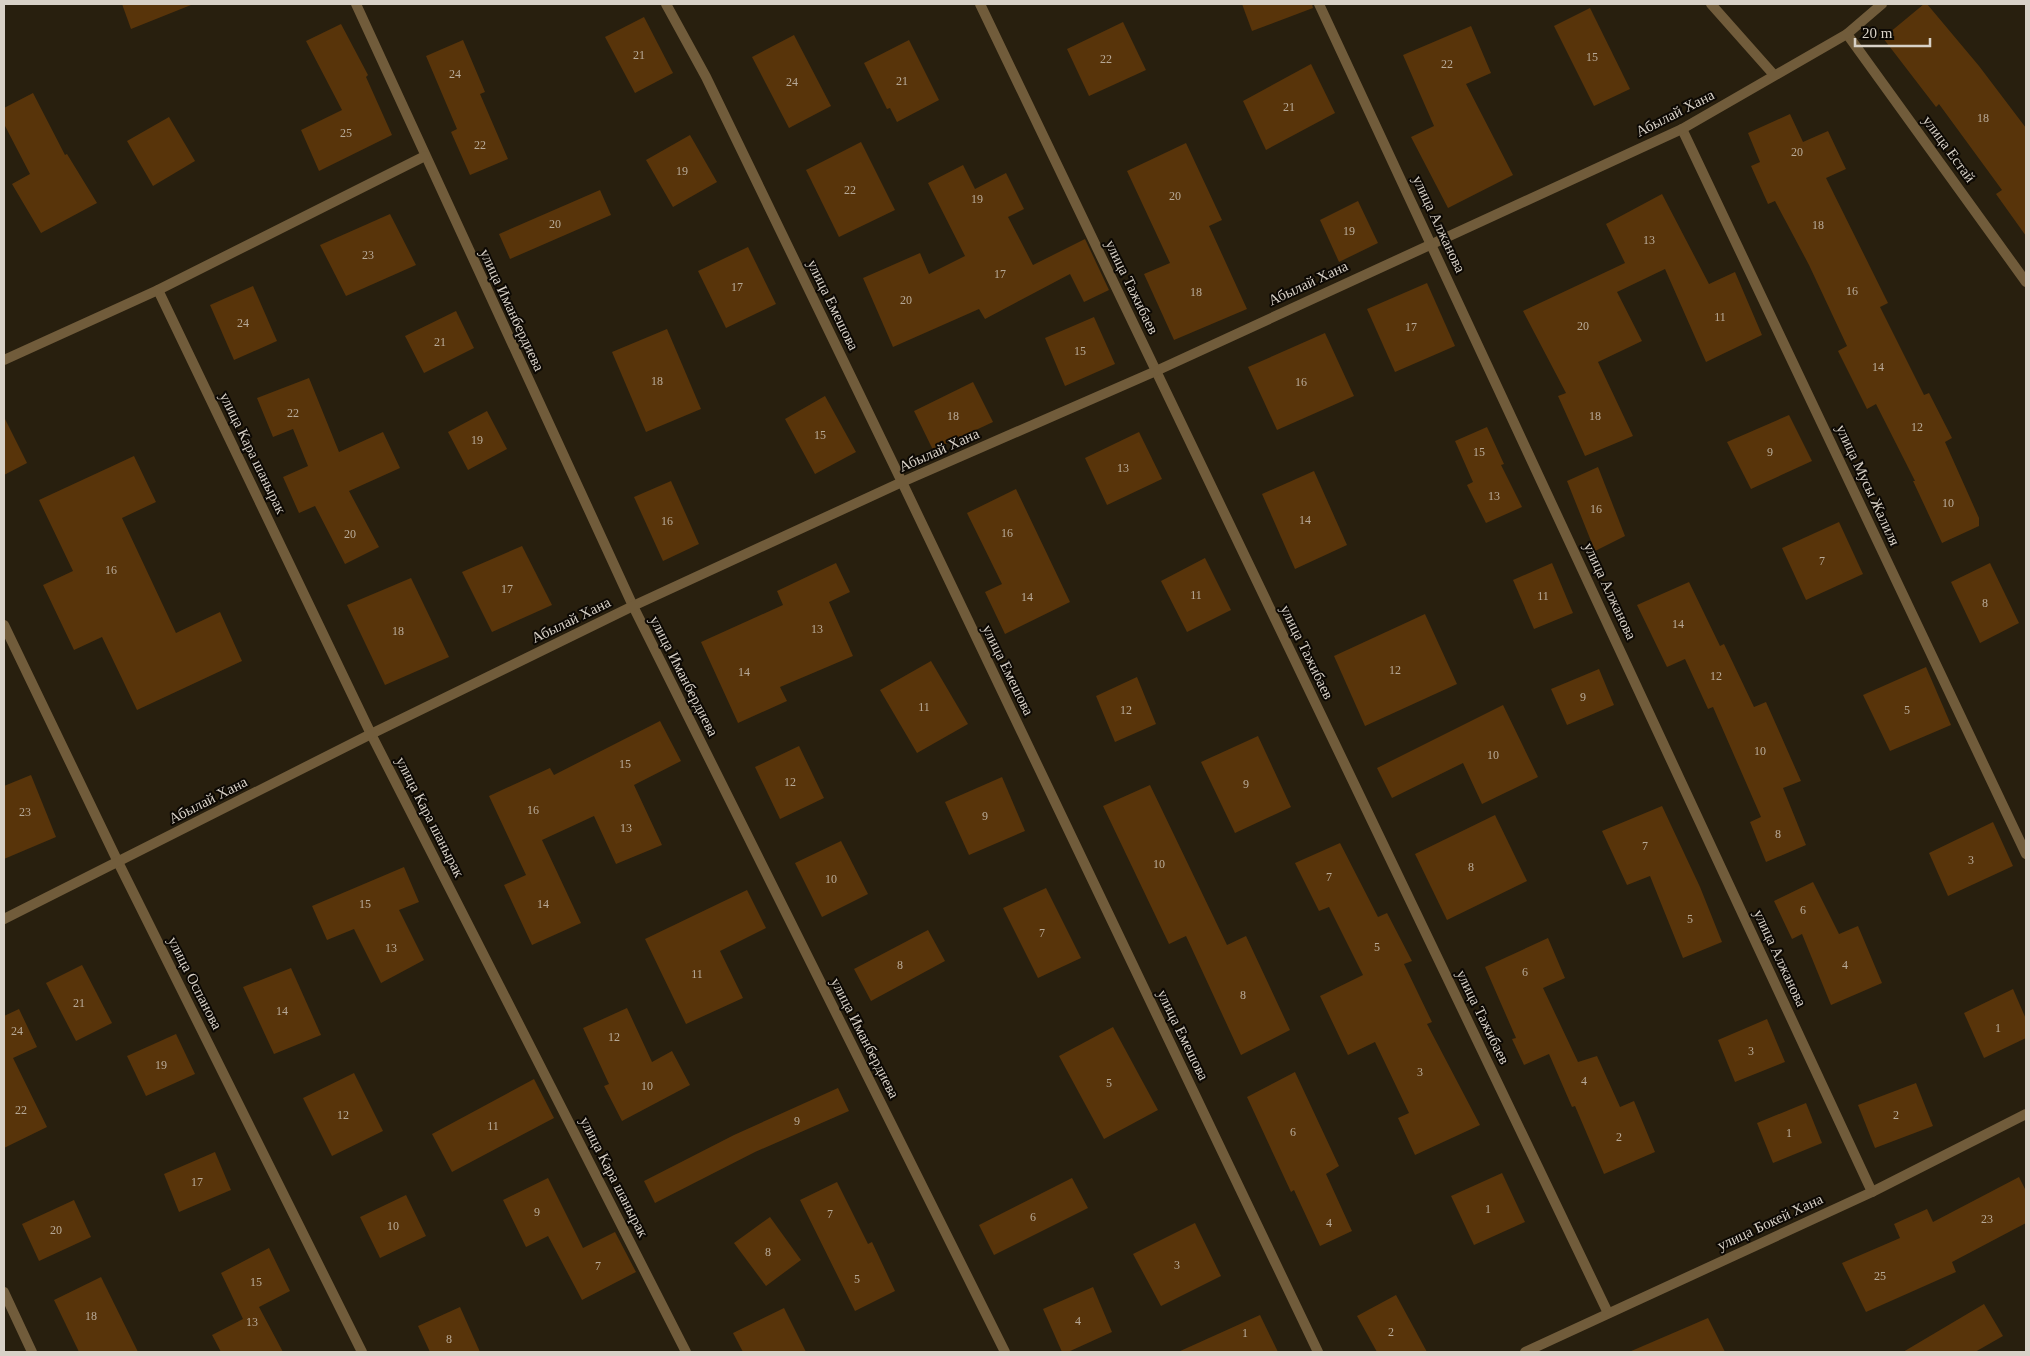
<svg xmlns="http://www.w3.org/2000/svg" width="2030" height="1356" font-family="'Times New Roman',serif">
<rect width="100%" height="100%" fill="#281f0e"/>
<g fill="#58340a">
<path d="M122,4H191V5L131,29Z"/>
<path d="M1242,4H1312L1313,8L1252,31Z"/>
<path d="M1924,4H1927L1979,66L2026,128V236L1996,194L2002,190L1939,104L1936,107L1883,38Z"/>
<path d="M1590,8L1630,89L1594,106L1554,26Z"/>
<path d="M644,17L673,73L635,93L605,37Z"/>
<path d="M1123,22L1146,70L1089,96L1067,49Z"/>
<path d="M341,24L368,75L366,77L392,135L319,171L301,130L342,110L306,41Z"/>
<path d="M1471,26L1491,73L1466,84L1513,175L1448,208L1411,137L1434,126L1403,55Z"/>
<path d="M794,35L831,106L789,128L752,57Z"/>
<path d="M463,40L485,92L480,94L508,159L470,175L451,132L457,129L426,56Z"/>
<path d="M909,40L939,100L897,122L890,108L887,109L864,63Z"/>
<path d="M1311,64L1335,113L1266,150L1243,101Z"/>
<path d="M33,93L65,155L67,154L97,203L41,233L12,184L30,174L4,124V108Z"/>
<path d="M1790,114L1803,142L1828,131L1846,169L1826,178L1888,303L1880,307L1924,395L1929,393L1952,438L1945,442L1979,518V526L1942,543L1913,481H1915L1876,404L1867,409L1838,351L1847,346L1809,265L1775,201L1768,204L1751,166L1760,162L1748,133Z"/>
<path d="M169,117L195,161L153,186L127,141Z"/>
<path d="M690,135L717,182L673,207L646,160Z"/>
<path d="M861,142L895,210L839,237L806,170Z"/>
<path d="M1186,143L1222,220L1209,226L1247,309L1174,340L1144,274L1170,263L1127,171Z"/>
<path d="M963,165L975,189L1006,173L1024,209L1008,217L1033,265L1085,239L1109,290L1084,302L1070,274L985,319L979,309L893,347L863,278L920,253L929,274L965,256L928,183Z"/>
<path d="M600,190L611,215L510,259L499,234Z"/>
<path d="M1662,194L1709,284L1735,272L1762,335L1706,362L1665,269L1617,292L1642,341L1598,362L1633,436L1585,456L1558,396L1566,393L1523,311L1625,263L1606,224Z"/>
<path d="M1358,201L1378,243L1339,262L1320,220Z"/>
<path d="M390,214L416,265L346,296L320,245Z"/>
<path d="M748,247L776,304L726,328L698,271Z"/>
<path d="M1427,283L1455,346L1395,372L1367,309Z"/>
<path d="M253,286L277,341L234,360L210,305Z"/>
<path d="M456,311L474,348L424,373L405,336Z"/>
<path d="M1094,317L1115,364L1065,386L1045,338Z"/>
<path d="M667,329L701,409L646,432L612,352Z"/>
<path d="M1325,333L1354,396L1277,430L1248,367Z"/>
<path d="M309,378L339,452L383,432L400,468L349,491L379,547L345,564L315,506L299,513L283,477L308,466L293,429L273,437L257,398Z"/>
<path d="M973,382L993,422L933,450L914,411Z"/>
<path d="M825,396L856,452L815,474L785,419Z"/>
<path d="M487,411L507,449L468,470L448,432Z"/>
<path d="M1789,415L1812,461L1751,489L1727,442Z"/>
<path d="M4,417L27,463L4,475Z"/>
<path d="M1487,427L1504,464L1501,465L1522,507L1486,523L1467,485L1473,482L1455,441Z"/>
<path d="M1139,432L1162,479L1107,505L1085,458Z"/>
<path d="M134,456L156,502L122,518L176,633L220,612L242,661L137,710L102,637L74,650L43,585L73,571L39,500Z"/>
<path d="M1598,467L1625,536L1595,551L1567,481Z"/>
<path d="M1314,471L1347,545L1295,569L1262,494Z"/>
<path d="M671,481L699,544L663,561L634,497Z"/>
<path d="M1016,489L1070,602L1005,634L985,592L1002,584L967,513Z"/>
<path d="M1839,522L1863,574L1806,600L1782,548Z"/>
<path d="M522,546L552,605L492,632L462,572Z"/>
<path d="M1205,558L1231,610L1187,632L1161,581Z"/>
<path d="M836,563L850,592L829,602L853,656L780,687L787,701L738,723L701,642L783,605L777,591Z"/>
<path d="M1552,563L1573,613L1534,629L1513,580Z"/>
<path d="M1990,563L2019,623L1980,643L1951,582Z"/>
<path d="M411,578L449,657L385,685L347,605Z"/>
<path d="M1689,582L1720,646L1724,644L1754,707L1766,702L1801,781L1783,788L1806,845L1766,862L1750,822L1761,817L1713,707L1708,709L1685,659L1667,667L1637,605Z"/>
<path d="M1425,614L1457,684L1365,726L1334,656Z"/>
<path d="M931,661L968,724L917,753L880,690Z"/>
<path d="M1926,667L1951,725L1890,751L1863,695Z"/>
<path d="M1599,669L1614,705L1567,725L1551,689Z"/>
<path d="M1137,677L1156,724L1115,742L1096,696Z"/>
<path d="M1503,705L1538,777L1482,804L1463,763L1392,798L1377,768Z"/>
<path d="M660,721L681,761L634,785L662,845L616,864L594,816L542,840L581,923L532,945L504,885L526,875L489,796L550,768L554,775Z"/>
<path d="M1258,736L1291,807L1235,833L1201,762Z"/>
<path d="M799,746L824,798L780,819L755,767Z"/>
<path d="M31,775L56,837L4,859V786Z"/>
<path d="M1002,777L1025,831L969,855L945,802Z"/>
<path d="M1150,785L1227,945L1246,936L1290,1030L1241,1055L1186,936L1169,944L1103,806Z"/>
<path d="M1662,806L1700,887L1722,942L1683,958L1650,876L1627,885L1602,831Z"/>
<path d="M1495,815L1527,881L1447,920L1415,854Z"/>
<path d="M1993,822L2013,866L1948,896L1929,853Z"/>
<path d="M841,841L868,894L822,917L795,863Z"/>
<path d="M1340,843L1378,917L1387,913L1412,961L1404,964L1432,1022L1427,1024L1480,1125L1415,1155L1398,1118L1409,1113L1375,1042L1348,1055L1320,996L1363,975L1329,907L1319,911L1295,863Z"/>
<path d="M404,867L419,902L399,910L424,960L381,983L354,929L327,940L312,906Z"/>
<path d="M1813,882L1839,934L1858,926L1882,983L1831,1005L1802,934L1792,939L1774,901Z"/>
<path d="M1046,888L1081,958L1038,978L1003,908Z"/>
<path d="M747,890L766,928L720,951L743,998L686,1024L645,939Z"/>
<path d="M928,930L945,961L871,1001L854,969Z"/>
<path d="M1548,938L1565,978L1543,988L1578,1062L1597,1056L1620,1107L1634,1101L1655,1152L1604,1174L1575,1106L1572,1107L1549,1054L1524,1065L1512,1039L1516,1038L1485,967Z"/>
<path d="M82,965L112,1023L76,1041L46,983Z"/>
<path d="M291,968L321,1035L274,1054L243,987Z"/>
<path d="M2013,989L2026,1019V1038L1984,1058L1964,1013Z"/>
<path d="M627,1008L652,1062L672,1051L690,1085L622,1121L604,1086L609,1084L583,1028Z"/>
<path d="M19,1009L37,1047L13,1058L47,1127L4,1148V1016Z"/>
<path d="M1767,1019L1785,1062L1735,1082L1718,1040Z"/>
<path d="M1113,1027L1158,1110L1104,1139L1059,1056Z"/>
<path d="M176,1034L195,1074L146,1096L127,1056Z"/>
<path d="M1295,1072L1339,1166L1326,1174L1352,1231L1320,1246L1294,1190L1291,1192L1247,1097Z"/>
<path d="M354,1073L383,1131L332,1156L303,1098Z"/>
<path d="M534,1079L554,1118L452,1172L432,1134Z"/>
<path d="M1916,1083L1933,1126L1875,1148L1858,1105Z"/>
<path d="M838,1088L849,1111L755,1152L655,1203L644,1181L734,1135Z"/>
<path d="M1806,1103L1822,1143L1773,1163L1757,1123Z"/>
<path d="M215,1152L231,1190L179,1212L164,1174Z"/>
<path d="M1502,1173L1525,1222L1474,1245L1451,1196Z"/>
<path d="M2019,1177L2026,1191V1223L1952,1262L1956,1272L1866,1312L1842,1263L1900,1238L1894,1224L1927,1209L1933,1222Z"/>
<path d="M548,1178L583,1248L615,1232L636,1272L582,1300L548,1236L526,1247L503,1200Z"/>
<path d="M1072,1178L1088,1208L994,1255L979,1225Z"/>
<path d="M837,1182L868,1244L872,1242L895,1291L855,1311L800,1200Z"/>
<path d="M406,1195L426,1236L380,1258L360,1217Z"/>
<path d="M74,1200L91,1237L39,1261L22,1224Z"/>
<path d="M770,1217L801,1260L766,1286L734,1243Z"/>
<path d="M1195,1223L1221,1276L1161,1306L1133,1254Z"/>
<path d="M269,1248L290,1291L259,1307L283,1352H221L212,1335L243,1319L221,1273Z"/>
<path d="M101,1277L138,1352H79L54,1300Z"/>
<path d="M1093,1287L1112,1332L1068,1352H1062L1043,1309Z"/>
<path d="M1396,1295L1427,1352H1377L1357,1316Z"/>
<path d="M1984,1304L2003,1336L1975,1352H1903Z"/>
<path d="M460,1307L480,1352H430L418,1326Z"/>
<path d="M784,1308L806,1352H743L733,1333Z"/>
<path d="M1260,1315L1278,1352H1178Z"/>
<path d="M1708,1318L1725,1352H1629Z"/>
</g>
<g fill="none" stroke-linecap="round" stroke-linejoin="round">
<g stroke="#715c3b" stroke-width="10">
<path d="M356,4L633,606L1005,1352"/>
<path d="M666,4L706,77L902,482L1318,1352"/>
<path d="M980,4L1608,1313"/>
<path d="M1319,4L1872,1192"/>
<path d="M1711,4L1774,75"/>
<path d="M1847,34L2026,282"/>
<path d="M1682,129L2026,854"/>
<path d="M158,290L371,734L686,1352"/>
<path d="M4,360L158,290L425,156"/>
<path d="M4,625L118,862L362,1352"/>
<path d="M4,919L371,734L633,606L902,482L1156,371L1682,129L1847,34L1882,4"/>
<path d="M4,1292L32,1352"/>
<path d="M1525,1352L1872,1192L2026,1114"/>
</g>
</g>
<g text-anchor="middle" dominant-baseline="central" stroke-width="4" stroke-linejoin="round" paint-order="stroke">
<g font-size="12" fill="#b8aa98">
<text x="639" y="55">21</text>
<text x="1592" y="57">15</text>
<text x="1106" y="59">22</text>
<text x="1447" y="64">22</text>
<text x="455" y="74">24</text>
<text x="902" y="81">21</text>
<text x="792" y="82">24</text>
<text x="1289" y="107">21</text>
<text x="1983" y="118">18</text>
<text x="346" y="133">25</text>
<text x="480" y="145">22</text>
<text x="1797" y="152">20</text>
<text x="682" y="171">19</text>
<text x="850" y="190">22</text>
<text x="1175" y="196">20</text>
<text x="977" y="199">19</text>
<text x="555" y="224">20</text>
<text x="1818" y="225">18</text>
<text x="1349" y="231">19</text>
<text x="1649" y="240">13</text>
<text x="368" y="255">23</text>
<text x="1000" y="274">17</text>
<text x="737" y="287">17</text>
<text x="1852" y="291">16</text>
<text x="1196" y="292">18</text>
<text x="906" y="300">20</text>
<text x="1720" y="317">11</text>
<text x="243" y="323">24</text>
<text x="1583" y="326">20</text>
<text x="1411" y="327">17</text>
<text x="440" y="342">21</text>
<text x="1080" y="351">15</text>
<text x="1878" y="367">14</text>
<text x="657" y="381">18</text>
<text x="1301" y="382">16</text>
<text x="293" y="413">22</text>
<text x="953" y="416">18</text>
<text x="1595" y="416">18</text>
<text x="1917" y="427">12</text>
<text x="820" y="435">15</text>
<text x="477" y="440">19</text>
<text x="1479" y="452">15</text>
<text x="1770" y="452">9</text>
<text x="1123" y="468">13</text>
<text x="1494" y="496">13</text>
<text x="1948" y="503">10</text>
<text x="1596" y="509">16</text>
<text x="1305" y="520">14</text>
<text x="667" y="521">16</text>
<text x="1007" y="533">16</text>
<text x="350" y="534">20</text>
<text x="1822" y="561">7</text>
<text x="111" y="570">16</text>
<text x="507" y="589">17</text>
<text x="1196" y="595">11</text>
<text x="1543" y="596">11</text>
<text x="1027" y="597">14</text>
<text x="1985" y="603">8</text>
<text x="1678" y="624">14</text>
<text x="817" y="629">13</text>
<text x="398" y="631">18</text>
<text x="1395" y="670">12</text>
<text x="744" y="672">14</text>
<text x="1716" y="676">12</text>
<text x="1583" y="697">9</text>
<text x="924" y="707">11</text>
<text x="1126" y="710">12</text>
<text x="1907" y="710">5</text>
<text x="1760" y="751">10</text>
<text x="1493" y="755">10</text>
<text x="625" y="764">15</text>
<text x="790" y="782">12</text>
<text x="1246" y="784">9</text>
<text x="533" y="810">16</text>
<text x="25" y="812">23</text>
<text x="985" y="816">9</text>
<text x="626" y="828">13</text>
<text x="1778" y="834">8</text>
<text x="1645" y="846">7</text>
<text x="1971" y="860">3</text>
<text x="1159" y="864">10</text>
<text x="1471" y="867">8</text>
<text x="1329" y="877">7</text>
<text x="831" y="879">10</text>
<text x="365" y="904">15</text>
<text x="543" y="904">14</text>
<text x="1803" y="910">6</text>
<text x="1690" y="919">5</text>
<text x="1042" y="933">7</text>
<text x="1377" y="947">5</text>
<text x="391" y="948">13</text>
<text x="900" y="965">8</text>
<text x="1845" y="965">4</text>
<text x="1525" y="972">6</text>
<text x="697" y="974">11</text>
<text x="1243" y="995">8</text>
<text x="79" y="1003">21</text>
<text x="282" y="1011">14</text>
<text x="1998" y="1028">1</text>
<text x="17" y="1031">24</text>
<text x="614" y="1037">12</text>
<text x="1751" y="1051">3</text>
<text x="161" y="1065">19</text>
<text x="1420" y="1072">3</text>
<text x="1584" y="1081">4</text>
<text x="1109" y="1083">5</text>
<text x="647" y="1086">10</text>
<text x="21" y="1110">22</text>
<text x="343" y="1115">12</text>
<text x="1896" y="1115">2</text>
<text x="797" y="1121">9</text>
<text x="493" y="1126">11</text>
<text x="1293" y="1132">6</text>
<text x="1789" y="1133">1</text>
<text x="1619" y="1137">2</text>
<text x="197" y="1182">17</text>
<text x="1488" y="1209">1</text>
<text x="537" y="1212">9</text>
<text x="830" y="1214">7</text>
<text x="1033" y="1217">6</text>
<text x="1987" y="1219">23</text>
<text x="1329" y="1223">4</text>
<text x="393" y="1226">10</text>
<text x="56" y="1230">20</text>
<text x="768" y="1252">8</text>
<text x="1177" y="1265">3</text>
<text x="598" y="1266">7</text>
<text x="1880" y="1276">25</text>
<text x="857" y="1279">5</text>
<text x="256" y="1282">15</text>
<text x="91" y="1316">18</text>
<text x="1078" y="1321">4</text>
<text x="252" y="1322">13</text>
<text x="1391" y="1332">2</text>
<text x="1245" y="1333">1</text>
<text x="449" y="1339">8</text>
</g>
<g font-size="15" fill="#d8d1c7" stroke="#0d0904">
<text transform="translate(1675 113) rotate(-27)">Абылай Хана</text>
<text transform="translate(1949 149) rotate(54)">улица Естай</text>
<text transform="translate(1439 224) rotate(65)">улица Алжанова</text>
<text transform="translate(1308 283) rotate(-25)">Абылай Хана</text>
<text transform="translate(1132 287) rotate(64)">улица Тажибаев</text>
<text transform="translate(833 305) rotate(64)">улица Емешова</text>
<text transform="translate(512 310) rotate(65)">улица Иманбердиева</text>
<text transform="translate(939 450) rotate(-24)">Абылай Хана</text>
<text transform="translate(253 453) rotate(64)">улица Кара шанырак</text>
<text transform="translate(1868 485) rotate(65)">улица Мусы Жалиля</text>
<text transform="translate(1610 591) rotate(65)">улица Алжанова</text>
<text transform="translate(571 620) rotate(-26)">Абылай Хана</text>
<text transform="translate(1307 652) rotate(64)">улица Тажибаев</text>
<text transform="translate(1008 670) rotate(64)">улица Емешова</text>
<text transform="translate(684 676) rotate(63)">улица Иманбердиева</text>
<text transform="translate(208 800) rotate(-27)">Абылай Хана</text>
<text transform="translate(430 817) rotate(63)">улица Кара шанырак</text>
<text transform="translate(1780 958) rotate(65)">улица Алжанова</text>
<text transform="translate(195 983) rotate(63)">улица Оспанова</text>
<text transform="translate(1483 1017) rotate(64)">улица Тажибаев</text>
<text transform="translate(1183 1035) rotate(64)">улица Емешова</text>
<text transform="translate(865 1038) rotate(63)">улица Иманбердиева</text>
<text transform="translate(614 1177) rotate(63)">улица Кара шанырак</text>
<text transform="translate(1770 1222) rotate(-25)">улица Бокей Хана</text>
</g>
</g>
<rect width="2030" height="1356" fill="none" stroke="#d8d1c7" stroke-width="10"/>
<path d="M1855 38v8h75v-8" fill="none" stroke="#d8d1c7" stroke-width="2.5"/>
<text x="1862" y="38" font-size="15" fill="#d8d1c7" stroke="#0d0904" stroke-width="4" paint-order="stroke">20 m</text>
</svg>
